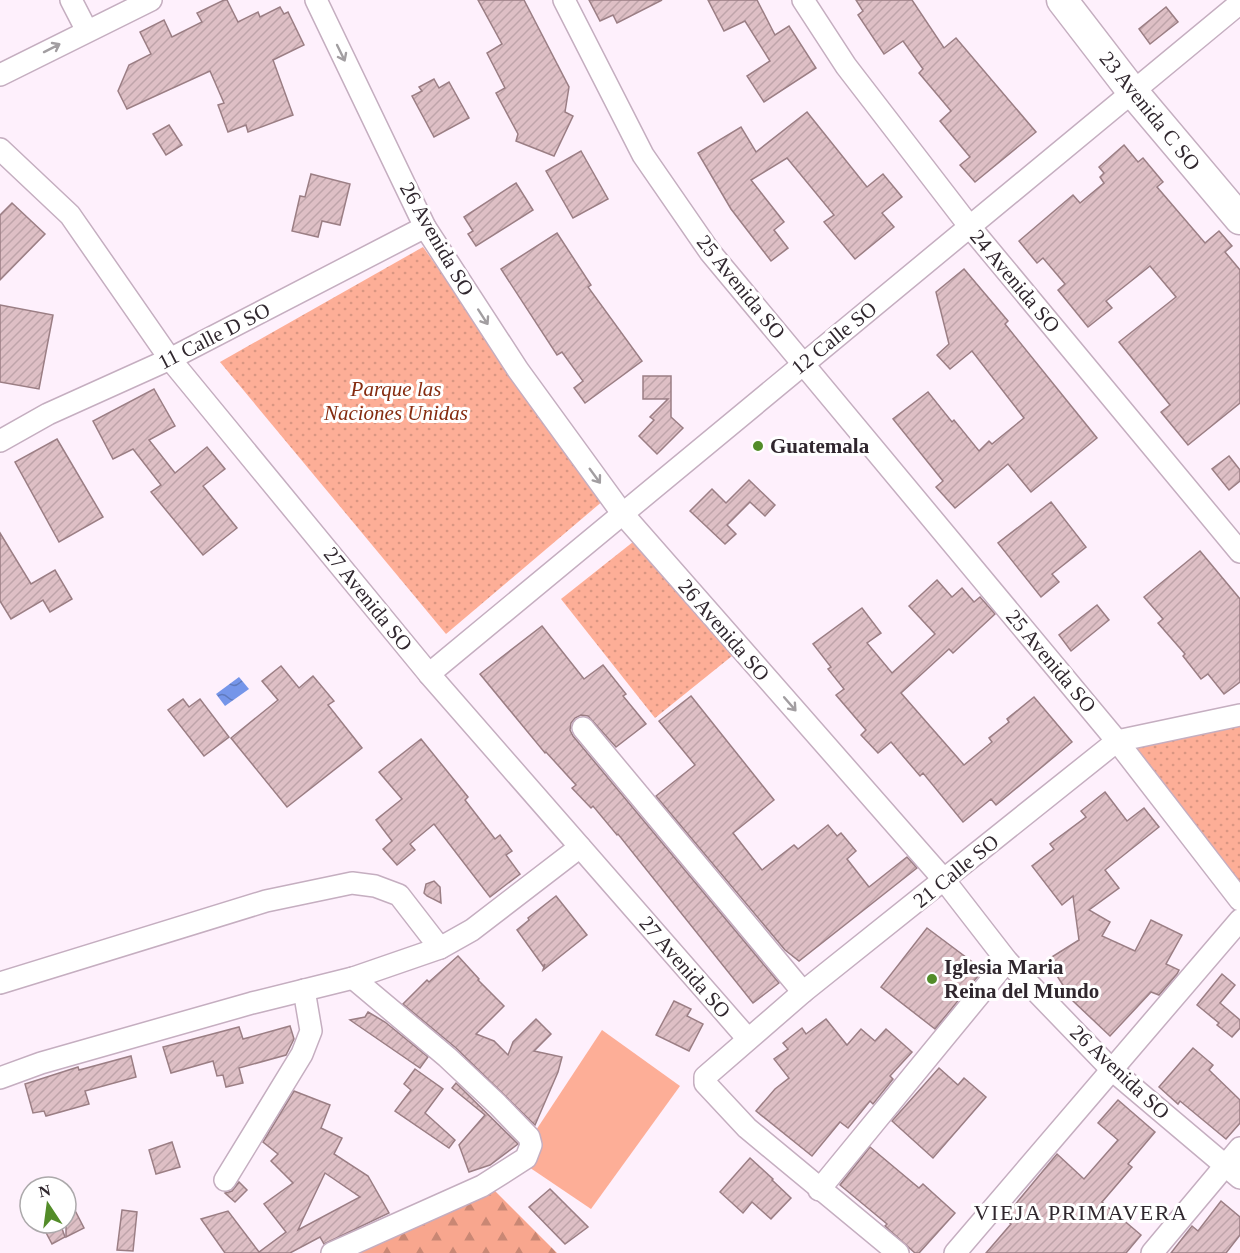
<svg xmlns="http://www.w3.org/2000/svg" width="1240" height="1253" font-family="Georgia,serif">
<defs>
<pattern id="forest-firs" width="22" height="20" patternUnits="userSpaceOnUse" patternTransform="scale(1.5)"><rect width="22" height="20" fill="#f8a68e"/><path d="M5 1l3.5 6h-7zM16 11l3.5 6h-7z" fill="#c98774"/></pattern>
<pattern id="park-dots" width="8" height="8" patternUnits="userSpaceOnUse" patternTransform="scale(1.5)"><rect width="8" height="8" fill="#fdae97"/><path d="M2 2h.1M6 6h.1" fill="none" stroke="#d99682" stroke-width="1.8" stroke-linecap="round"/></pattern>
<pattern id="water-waves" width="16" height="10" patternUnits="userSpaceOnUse" patternTransform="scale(1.5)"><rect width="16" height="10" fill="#7595e9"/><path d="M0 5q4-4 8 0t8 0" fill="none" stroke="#607abd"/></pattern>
<pattern id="building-hatch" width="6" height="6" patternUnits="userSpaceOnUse" patternTransform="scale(1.5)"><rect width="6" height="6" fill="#debfc5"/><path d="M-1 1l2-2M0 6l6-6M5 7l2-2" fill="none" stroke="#bfa4aa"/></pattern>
</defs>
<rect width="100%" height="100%" fill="#fef0fc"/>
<path fill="#fdae97" d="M602,1030L680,1086L591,1209L517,1159Z"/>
<path fill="url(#forest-firs)" d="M493,1189L557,1253H340Z"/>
<g fill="url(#park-dots)">
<path d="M423,247L604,500L446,634L220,362Z"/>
<path d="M638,538L732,656L655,718L561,599Z"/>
<path d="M1240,715V900L1117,742Z"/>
</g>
<path fill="url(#water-waves)" d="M239,677L249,689L225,706L216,694Z"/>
<g fill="url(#building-hatch)" stroke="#9b7e84" stroke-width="1.5" fill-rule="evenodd">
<path d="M224,0H227L238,22L258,12L260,17L280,7L284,14L288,12L304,45L273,60L293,115L248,132L246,125L228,132L218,105L224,103L210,71L127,109L118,91L129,65L151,54L140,32L164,20L172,37L202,22L197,13Z"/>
<path d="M478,0H524L569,87L565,112L573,116L554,156L516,141L518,134L496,93L505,88L487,53L502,44Z"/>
<path d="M589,0H662L617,23L613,15L600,21Z"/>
<path d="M708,0H757L775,35L789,26L816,68L764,102L747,76L770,61L745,21L724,31Z"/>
<path d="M856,0H912L944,48L956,38L1036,132L975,182L960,165L970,157L940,121L951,111L919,73L923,69L903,41L884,54L858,15L863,11Z"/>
<path d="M1166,7L1178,22L1150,44L1139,29Z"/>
<path d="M434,79L439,88L449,82L469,118L434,137L412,96L422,91L419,87Z"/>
<path d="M807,112L867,187L883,174L902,197L882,213L894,227L855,259L824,222L834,215L787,158L751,180L784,222L774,230L788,248L771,261L731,209L698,153L741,127L756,152Z"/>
<path d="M169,125L182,145L166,155L153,134Z"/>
<path d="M1124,145L1138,162L1143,158L1163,182L1157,187L1205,243L1219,231L1232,246L1225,252L1240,270V403L1188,445L1161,412L1170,405L1119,342L1176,297L1150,266L1106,301L1112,308L1088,327L1058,290L1065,284L1043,258L1037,263L1019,241L1073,195L1080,203L1104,183L1100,177L1104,173L1099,167Z"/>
<path d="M581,151L608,199L573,218L546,171Z"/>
<path d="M311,174L350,184L340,225L322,221L318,237L292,231L300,196L305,197Z"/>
<path d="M516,183L533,210L476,246L468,234L473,231L464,217Z"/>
<path d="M12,203L45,234L0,280V215Z"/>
<path d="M557,233L591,285L588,287L642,361L585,403L574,388L583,381L562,352L557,355L501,269Z"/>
<path d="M964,269L1008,321L1005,324L1097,438L1031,492L1008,464L955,508L936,487L943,481L893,419L928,392L952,422L954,420L979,451L989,441L992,444L1024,418L972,351L950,369L937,355L949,344L936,292Z"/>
<path d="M0,305L53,315L39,389L0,382Z"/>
<path d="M643,376H671V417L683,428L657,454L639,436L654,420L650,417L668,399H643Z"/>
<path d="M154,389L175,426L149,440L175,473L207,447L225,469L203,486L237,528L203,555L151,492L161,485L133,449L113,459L93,421Z"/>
<path d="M57,439L103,517L59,542L15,462Z"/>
<path d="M1229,456L1240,470V481L1229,490L1212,469Z"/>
<path d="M749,480L775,505L765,516L750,502L727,525L736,534L725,544L690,511L712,489L726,503Z"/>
<path d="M1051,502L1086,547L1052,574L1059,582L1041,597L998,543Z"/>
<path d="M0,533L31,584L55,570L72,599L50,612L43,600L11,619L0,601Z"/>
<path d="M1200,551L1240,599V682L1224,694L1208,674L1201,679L1183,656L1185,654L1158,623L1163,619L1144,597Z"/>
<path d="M937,580L952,597L962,588L974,602L980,597L995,614L953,653L949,649L901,693L964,765L992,742L989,738L1009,722L1007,719L1034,697L1072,742L996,805L991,799L963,822L923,773L920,776L891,742L878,753L861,735L866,730L836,695L844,689L828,669L831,667L813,644L862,608L881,633L867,643L892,673L935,634L909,606Z"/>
<path d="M1097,605L1109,620L1071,651L1059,635Z"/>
<path d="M542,626L584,679L603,665L626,694L623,696L646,724L616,747L588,716L581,715L575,718L571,723L570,730L573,736L779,983L753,1003L618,834L617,835L593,806L591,808L572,788L576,785L546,752L545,753L480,674Z"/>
<path d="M281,666L299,688L313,676L334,701L328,705L362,748L287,807L231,738L278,700L262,681Z"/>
<path d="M691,696L774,800L733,833L762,870L794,845L798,849L828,825L837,836L841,833L856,851L847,859L869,887L907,857L917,868L799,961L785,950L656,796L695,765L659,721Z"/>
<path d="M183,699L189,707L200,699L229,737L204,756L168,710Z"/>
<path d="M421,739L468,797L465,800L495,839L500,835L512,851L506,855L520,874L490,897L434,824L410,844L415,850L397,865L383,849L392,841L376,820L402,799L379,772Z"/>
<path d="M1105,792L1127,821L1144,808L1159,827L1105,870L1119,888L1089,910L1110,922L1102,936L1135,951L1151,920L1182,935L1166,964L1179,970L1177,974L1159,995L1151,992L1110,1036L1073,1001L1047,960L1079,940L1073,896L1062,905L1032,866L1054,849L1050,844L1086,817L1081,811Z"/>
<path d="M434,881L440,887L441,903L427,896L424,893L426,884Z"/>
<path d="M556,896L587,935L543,970L545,964L543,966L517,930L529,920L528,918Z"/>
<path d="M927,928L983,970L935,1029L881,987Z"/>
<path d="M458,956L479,979L478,980L504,1006L476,1034L494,1041L508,1055L513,1042L536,1019L551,1034L534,1051L562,1057L558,1072L535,1125L456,1048L403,1004L427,980L429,982Z"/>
<path d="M1222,974L1235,985L1220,1003L1240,1020V1028L1232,1037L1217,1025L1219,1023L1197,1005Z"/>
<path d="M674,1001L691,1009L687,1016L703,1024L689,1051L656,1035Z"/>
<path d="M368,1012L385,1022L428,1057L420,1068L350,1020L365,1017Z"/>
<path d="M826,1019L847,1045L861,1029L875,1041L886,1029L912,1052L890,1076L893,1079L873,1104L870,1101L848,1128L840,1122L812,1156L756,1111L775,1089L789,1078L774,1059L788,1049L783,1043L802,1028L806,1034Z"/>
<path d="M290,1026L294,1039L286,1055L239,1068L243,1083L226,1087L223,1075L217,1076L213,1061L171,1073L163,1047L239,1027L243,1039Z"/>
<path d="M1193,1048L1213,1065L1209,1070L1240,1100V1123L1226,1139L1180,1101L1178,1104L1159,1087Z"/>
<path d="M131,1056L136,1077L85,1091L89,1104L46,1116L44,1111L33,1113L25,1084L78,1067L79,1070Z"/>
<path d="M939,1068L958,1085L964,1078L986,1097L933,1158L892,1121Z"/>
<path d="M415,1069L443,1089L425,1113L455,1140L449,1148L395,1111L411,1090L404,1084Z"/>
<path d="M456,1083L518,1144L490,1165L469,1172L459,1145L485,1115L452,1088Z"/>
<path d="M294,1091L330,1105L321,1128L342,1138L334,1154L368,1176L389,1213L324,1244L320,1237L290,1253H225L201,1219L228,1211L259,1252L286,1232L264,1204L293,1183L271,1161L278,1154L263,1142ZM325,1173L360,1197L298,1230L303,1219Z"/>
<path d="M1118,1100L1155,1132L1128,1164L1132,1167L1102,1202L1141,1235L1126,1253H986L1011,1224L1004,1218L1057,1154L1084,1179L1118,1140L1098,1123Z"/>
<path d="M172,1142L180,1167L156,1174L149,1150Z"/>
<path d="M870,1147L919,1188L923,1184L955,1213L919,1253H915L885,1226L887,1224L840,1185Z"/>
<path d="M750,1158L773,1179L772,1180L791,1198L771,1219L752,1202L743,1213L720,1192Z"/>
<path d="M239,1182L247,1190L235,1202L225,1193L232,1191Z"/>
<path d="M550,1189L588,1227L565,1244L529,1207Z"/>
<path d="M66,1193L84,1228L66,1237Z"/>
<path d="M1221,1201L1240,1217V1235L1226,1253H1171L1192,1226L1198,1231Z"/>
<path d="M122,1210L137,1212L133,1251L117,1250Z"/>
<path d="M41,1223H60L65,1237L52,1244Z"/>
</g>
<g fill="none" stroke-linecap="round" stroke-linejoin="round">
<defs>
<g id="street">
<path d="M71,0L87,31"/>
<path d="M316,0L425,227L518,370L622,513L945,881L1007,961L1111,1069L1240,1178"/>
<path d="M564,0L643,155L710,252L1117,741L1240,900"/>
<path d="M803,0L846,66L970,227L1240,552"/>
<path d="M0,75L151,0"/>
<path d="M0,149L70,215L170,359L429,674L748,1039"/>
<path d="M0,441L48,414L170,359L425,227"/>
<path d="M429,674L1240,3"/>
<path d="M583,728L803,992"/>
<path d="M0,983L266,901L352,883L375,886L399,895L440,948"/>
<path d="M0,1078L41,1063L252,1003L353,978L440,948L472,930L580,847"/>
<path d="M225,1180L302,1054L311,1031L304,990"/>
<path d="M819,1190L1007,961"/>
<path d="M332,1253L482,1186L526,1158L531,1145L529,1137L497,1104L447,1057L353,978"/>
<path d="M898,1253L747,1128L705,1083V1077L803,992L1117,741L1240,715"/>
<path d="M955,1253L1240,920"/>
<path d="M1152,1253L1240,1148"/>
</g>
<path id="secondary" d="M1062,0L1132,91L1240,219"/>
</defs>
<use href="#street" stroke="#c5aec0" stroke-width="24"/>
<use href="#secondary" stroke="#c5aec0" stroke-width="33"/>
<use href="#street" stroke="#fff" stroke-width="21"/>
<use href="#secondary" stroke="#fff" stroke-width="30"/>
</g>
<defs><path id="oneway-shaft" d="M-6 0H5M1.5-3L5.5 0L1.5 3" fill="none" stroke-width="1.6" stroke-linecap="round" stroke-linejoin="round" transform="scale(1.5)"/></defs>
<g stroke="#a29ea1">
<use href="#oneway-shaft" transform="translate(52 48) rotate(-27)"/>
<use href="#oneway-shaft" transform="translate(341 53) rotate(64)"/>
<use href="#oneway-shaft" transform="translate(483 317) rotate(57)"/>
<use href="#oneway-shaft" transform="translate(595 476) rotate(54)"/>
<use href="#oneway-shaft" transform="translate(790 704) rotate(49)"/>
</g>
<g fill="#538c29" stroke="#fff" stroke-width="2">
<circle cx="758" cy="446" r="6"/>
<circle cx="932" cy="979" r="6"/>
</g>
<g text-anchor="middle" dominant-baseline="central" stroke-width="6" stroke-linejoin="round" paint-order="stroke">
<g font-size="21" fill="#30272e" stroke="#fff">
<text transform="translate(1150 111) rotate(51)">23 Avenida C SO</text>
<text transform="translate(437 239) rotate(60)">26 Avenida SO</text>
<text transform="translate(1015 281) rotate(50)">24 Avenida SO</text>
<text transform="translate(741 287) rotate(51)">25 Avenida SO</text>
<text transform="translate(214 336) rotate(-27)">11 Calle D SO</text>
<text transform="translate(834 338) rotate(-39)">12 Calle SO</text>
<text transform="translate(368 599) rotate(51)">27 Avenida SO</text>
<text transform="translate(724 630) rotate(49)">26 Avenida SO</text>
<text transform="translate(1051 661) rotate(50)">25 Avenida SO</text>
<text transform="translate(956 871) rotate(-39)">21 Calle SO</text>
<text transform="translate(685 967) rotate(49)">27 Avenida SO</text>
<text transform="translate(1120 1072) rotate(43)">26 Avenida SO</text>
</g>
<g font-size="21" font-style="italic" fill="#852c10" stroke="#fff">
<text x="396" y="389">Parque las<tspan x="396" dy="24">Naciones Unidas</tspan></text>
</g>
<g font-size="21" font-weight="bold" fill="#30272e" stroke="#fff" text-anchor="start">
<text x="770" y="446">Guatemala</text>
<text x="944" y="967">Iglesia Maria<tspan x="944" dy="24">Reina del Mundo</tspan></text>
</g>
<g font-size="22" letter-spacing="1.5" fill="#30272e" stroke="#fff">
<text x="1081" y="1212">VIEJA PRIMAVERA</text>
</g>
</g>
<g transform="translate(48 1205) rotate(347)"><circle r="28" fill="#ffffff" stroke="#aca9ab" stroke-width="1.5"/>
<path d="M0-4.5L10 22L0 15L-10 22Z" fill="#538c29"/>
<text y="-9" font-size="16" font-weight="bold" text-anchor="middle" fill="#30272e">N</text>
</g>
</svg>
